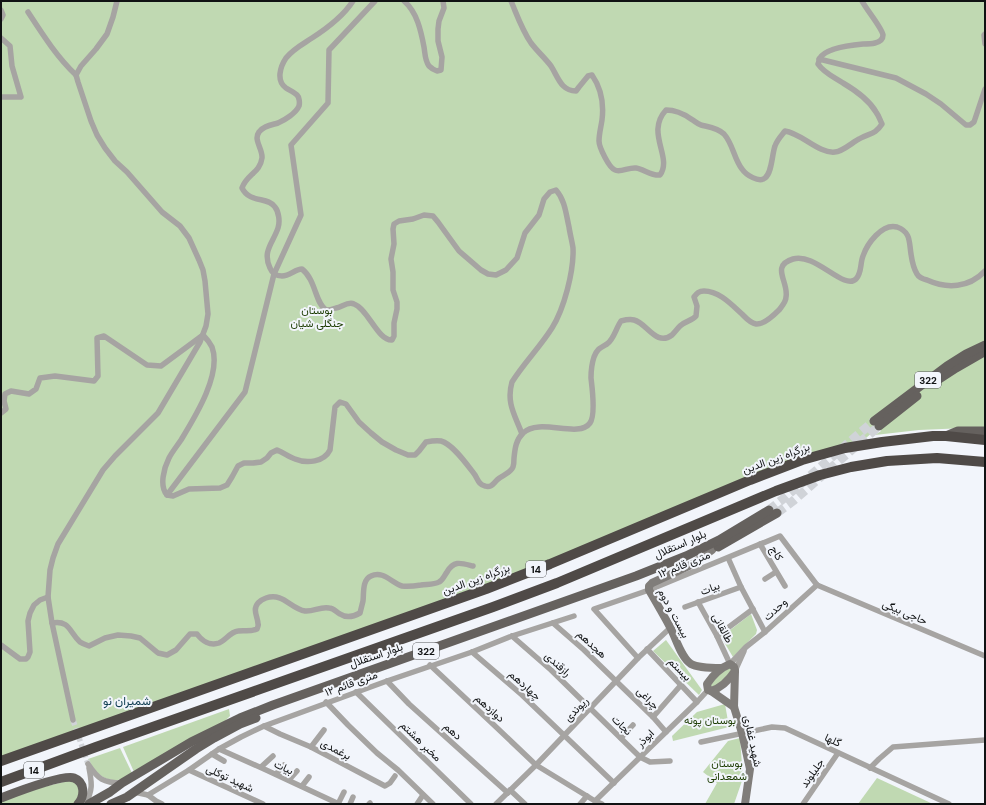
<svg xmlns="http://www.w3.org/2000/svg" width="986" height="805" font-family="'DM Sans',Vazirmatn,sans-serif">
<rect width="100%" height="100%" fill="#f2f5fb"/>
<g fill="#c0d9b2">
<path d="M1,1H985V428H966L919,430L875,435L881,431L879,427L854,448L813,458L489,589L1,761Z"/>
<path d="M751,614L757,630L756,634L733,657L721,637Z"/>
<path d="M666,640L702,690L699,695L653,651Z"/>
<path d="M729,668L731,670L732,674L711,689L710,681L713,678Z"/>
<path d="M725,704L729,727L673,741L672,736L697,712Z"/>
<path d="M229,709L230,716L225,721L134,772L123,747Z"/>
<path d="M740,738L743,778L734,804H705L717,783L703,772L728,741Z"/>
<path d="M120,748L132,773C128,776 123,779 118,780C104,782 93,771 88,759Z"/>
<path d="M877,778L933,804H858Z"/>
<path d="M72,780L81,789L77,802L71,804H1V801L31,790Z"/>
</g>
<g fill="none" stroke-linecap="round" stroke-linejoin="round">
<path stroke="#d0d3d8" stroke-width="5.5" stroke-dasharray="5.5 3" stroke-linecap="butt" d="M73,720L88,764"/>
<g stroke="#d0d3d8" stroke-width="9" stroke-dasharray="9 4.5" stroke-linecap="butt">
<path d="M769,510L783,499L874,421"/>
<path d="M777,513L793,501L879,426"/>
</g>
<g stroke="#a6a4a2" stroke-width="5.5">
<path d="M353,1C344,15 326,29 312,38C303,44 293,49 286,58C280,67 276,81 286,88C289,90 294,92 297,95C299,97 300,102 299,106C296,113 285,120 278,123C271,125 263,126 259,132C253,140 263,149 262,158C260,173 247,174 242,188C250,204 268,196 275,207C279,212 280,222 278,228C273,243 262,251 270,268C272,273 276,276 282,276C290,276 295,269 302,269C316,280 315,303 326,310C330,310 333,309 336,308C342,307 348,301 354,304C368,309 378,341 392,340L394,336V323L397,309V302L393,290V272L391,259L394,244L393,229L394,224L399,221L413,219L424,215L433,216L438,222L459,251L481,270L488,274L496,275L506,270L517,258L525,233L539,215L544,199L550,192L556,190C565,200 566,214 569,227C570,234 572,241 573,248C574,271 564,309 552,328C540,347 524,363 512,382C506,403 515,415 522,434"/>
<path d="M404,1C417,12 421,31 424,47C425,53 425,61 429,66C431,68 434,70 437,71L441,70L442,57L438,41V29L439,21L444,8L443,1"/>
<path d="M511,1C517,15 522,30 531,43C537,51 545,58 551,66C558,77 561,91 576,91L579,87L588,76L592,75C601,88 604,104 602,120C601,127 599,134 599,141C599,147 609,168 615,170C620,173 629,167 636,168C644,169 651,176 660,175C673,157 645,133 666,110C674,110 684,114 691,119C695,121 697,124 701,125C709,127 718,128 724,134C733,144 734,159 742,169C746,175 759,183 765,178C772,173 772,154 775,146C777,140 781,136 785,131C801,133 819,154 835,152C842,152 853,142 859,139C869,133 875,135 882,124C880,120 879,116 876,112C869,100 855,90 843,83C834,77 824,73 818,64C819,62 819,60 820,58C826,48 852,45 863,44C867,44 871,44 875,43C879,42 883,40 883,35C882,28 866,9 862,1"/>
<path d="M1,10L3,15L1,19"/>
<path d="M28,12C43,35 57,57 76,75"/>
<path d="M985,34L984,35L985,44"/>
<path d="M1,38L10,46L12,66L21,97H1"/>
<path d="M819,59L896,78L926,94L941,104L966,125H970L974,122L985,89"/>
<path d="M1,413L6,409L4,401L5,394L11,391L29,394L36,389L40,378L55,376L94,381L98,376L97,338L104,336L147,365L161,366L203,335C206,338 210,343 212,347C222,374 195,417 181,440C177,446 172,452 169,458C164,468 159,486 167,495L173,496L189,489L220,488L227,485L232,477L238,466L244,463H253L261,462L267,458L271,453L277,450C284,453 289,457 295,459C307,464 324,462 330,450L335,407L340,402L346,404L359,422L371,433L382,442L396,450L408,455H415L419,451L426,442C431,441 436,440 441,441C453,444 468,466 475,475C478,480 479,485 485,486C491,488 493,484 497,480C502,475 510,474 513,467C514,464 514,460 514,458C515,448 516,440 523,433C540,417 578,439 590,423C596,415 592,387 591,378C591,371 592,363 594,357C597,349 600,348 607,344C614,339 616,328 621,321C625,320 630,319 634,320C647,323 656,347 672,335C675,332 677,329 680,326C685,321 692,321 696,316L697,306L694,297C697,293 699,291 704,291C719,291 731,304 742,314C746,318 750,323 756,324C764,325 774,315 779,310C782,306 786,302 786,297C789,282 770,266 793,259C815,252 844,291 856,279C862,273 860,263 863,256C867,244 882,223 897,227C911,232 909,242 911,254C912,261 914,269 917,274C919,278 923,279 927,280C947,289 969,288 985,271"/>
<path d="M167,495L245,392L274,274L301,215L291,145L328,103L329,50L375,1"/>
<path d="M760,544L785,586"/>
<path d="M729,560L741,587L765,632"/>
<path d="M765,579L776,572"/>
<path d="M817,585L985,656"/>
<path d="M698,602L717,636L730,664L746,647L765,632L817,585"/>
<path d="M685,607L741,587"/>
<path d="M52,623C70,620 69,632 80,642C83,644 86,645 89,646L105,638L118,635L131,636L140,638L158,653L167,655L176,650L190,634H197C202,641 210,646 219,643C226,640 230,632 238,631C244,630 250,632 257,629C257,629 259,624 258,624C258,617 252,610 258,603C260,601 263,599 266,598C283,592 291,609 305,611C313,612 321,606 329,608C334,608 336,612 340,614C346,618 353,617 360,613C361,609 362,605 363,601C364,593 362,580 371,576C383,570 392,583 402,586C408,587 415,586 421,585C426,584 434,585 439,582C443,580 444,576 447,572C454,560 461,563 473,566"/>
<path d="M553,623L584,650L653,717L666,732"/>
<path d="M512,636L551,670L640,757L650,762L670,761"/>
<path d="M717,636L753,609"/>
<path d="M1,645L20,659H26L28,657L30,652L28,621L30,613L34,605L40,600L48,597"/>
<path d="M647,649L681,685L697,702"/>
<path d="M472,652L522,695L614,783"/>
<path d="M638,658L594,609L649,590L780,536L817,585"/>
<path d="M430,665L495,726L536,765L595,801L602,804"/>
<path d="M735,671L744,651"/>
<path d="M387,681L409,704L508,793"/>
<path d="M356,692L471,804"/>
<path d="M326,702L348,725L377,753L398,770L433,804"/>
<path d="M653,717L681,685"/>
<path d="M73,720L52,623L48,597L50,570L53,558L58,544L103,470L115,456L158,413L200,342L206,326L208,314L205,281L203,270L199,260L189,238L180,226L162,212L127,172L115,161L105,148L97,135L91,121L78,82L76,75L81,66L96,49L107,34L113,17L117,1"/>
<path d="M264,726L280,734L311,747L385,786L390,783L395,776"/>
<path d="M621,738L633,725"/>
<path d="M701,742L772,727L785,728L949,804"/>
<path d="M311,747L324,730"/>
<path d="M219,749L264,769L339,804"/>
<path d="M212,754L224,761"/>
<path d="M88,764C98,779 103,783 122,783"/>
<path d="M261,767L273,756"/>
<path d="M870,768L879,759L893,747L985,740"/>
<path d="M189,770L263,804"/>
<path d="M276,774L284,765"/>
<path d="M289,780L297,771"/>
<path d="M302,786L309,777"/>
<path d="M510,790L525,804"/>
<path d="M134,792L148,795L156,801L162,804"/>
<path d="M148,795L189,770L219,749L241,737L264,726L387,681L472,652L512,636L574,616"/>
<path d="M595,801L666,732L697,702L708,690"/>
<path d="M85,804C93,791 92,783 89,768"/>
<path d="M338,804L344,792"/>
<path d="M350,804L353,797"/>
<path d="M369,804L370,803"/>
<path d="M417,804L423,795"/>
<path d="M496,804L536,765L638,658L670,628"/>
<path d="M580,804L587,796"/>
<path d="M803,804L838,753"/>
</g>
<g stroke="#807d7a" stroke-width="8">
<path d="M712,550L693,564L652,583L649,586V590C656,602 663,614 670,627C676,638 681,658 691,664C698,668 713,668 721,668"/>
<path d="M730,664L734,667L735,671C729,680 721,688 711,691L708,690L707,684C713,675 720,668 730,664Z"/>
<path d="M735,671L734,707L742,733L750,769L745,804"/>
<path d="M711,691L734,707"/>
</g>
<g stroke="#65615e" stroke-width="9">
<path d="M933,383L956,368L984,352"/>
<path d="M874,421L947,366L966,354L985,345"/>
<path d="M879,426L917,396"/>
<path d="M946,436L958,431H985"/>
<path d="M718,547L777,513"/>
<path d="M1,798C14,793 63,774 74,778C85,782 85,796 78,804"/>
<path d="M89,804L110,792L122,783L191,742L240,718L273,705L636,576L686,556L719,540L769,510"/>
<path d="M111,804L127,797L196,749L214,738L240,724L256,718"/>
</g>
<g stroke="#4f4a47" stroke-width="10">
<path d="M1,761L486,589L550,564L750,480L802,460L845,448L882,442L933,436H946L985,440"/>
<path d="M1,782L96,747L493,607L557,583L776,491L820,475L851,467L887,461L937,458L985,462"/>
</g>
</g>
<g text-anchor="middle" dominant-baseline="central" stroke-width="4" stroke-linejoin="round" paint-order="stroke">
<g fill="#f2f5fb" stroke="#545659" stroke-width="1">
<rect x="915" y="372" width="26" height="16" rx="3"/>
<rect x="526" y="561" width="20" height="16" rx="3"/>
<rect x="413" y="643" width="26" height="16" rx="3"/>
<rect x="24" y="762" width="20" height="16" rx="3"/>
</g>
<g font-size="10" font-weight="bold" fill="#101213">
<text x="928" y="380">322</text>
<text x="536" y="569">14</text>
<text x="426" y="651">322</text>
<text x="34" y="770">14</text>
</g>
<g font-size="11" fill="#1b3b00" stroke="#f2f5fb">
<text x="317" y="310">بوستان<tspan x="317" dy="13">جنگلی شیان</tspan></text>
<text x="710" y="720">بوستان پونه</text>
<text x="727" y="763">بوستان<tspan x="727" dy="13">شمعدانی</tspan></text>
</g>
<g font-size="11" fill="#101213" stroke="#f2f5fb">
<text transform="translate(776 458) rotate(-20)">بزرگراه زین الدین</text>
<text transform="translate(680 544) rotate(-24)">بلوار استقلال</text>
<text transform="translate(777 553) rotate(60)">کاج</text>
<text transform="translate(684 564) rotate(-22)">۱۲ متری قائم</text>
<text transform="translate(476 579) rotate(-20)">بزرگراه زین الدین</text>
<text transform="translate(710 588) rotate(-20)">بیات</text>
<text transform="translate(775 609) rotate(-42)">وحدت</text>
<text transform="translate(905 612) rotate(23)">حاجی بیگی</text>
<text transform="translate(674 613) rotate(62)">بیست و دوم</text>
<text transform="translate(723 628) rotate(62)">طالقانی</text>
<text transform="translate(592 644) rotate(43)">هجدهم</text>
<text transform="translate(376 655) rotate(-19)">بلوار استقلال</text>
<text transform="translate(558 664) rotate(42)">رازقندی</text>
<text transform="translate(680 669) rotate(46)">بیستم</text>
<text transform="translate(351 683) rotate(-20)">۱۲ متری قائم</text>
<text transform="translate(525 685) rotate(42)">چهاردهم</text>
<text transform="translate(648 698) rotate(45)">چراغی</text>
<text transform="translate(490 708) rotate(42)">دوازدهم</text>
<text transform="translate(576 709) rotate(-46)">ریوندی</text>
<text transform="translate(622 725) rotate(44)">نجات</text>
<text transform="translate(453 731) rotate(42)">دهم</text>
<text transform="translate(645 738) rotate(-45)">ابوذر</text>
<text transform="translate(833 740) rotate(25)">گلها</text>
<text transform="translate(421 741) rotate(44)">مخبر هشتم</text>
<text transform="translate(753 741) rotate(78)">شهید غفاری</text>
<text transform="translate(336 749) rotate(27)">برغمدی</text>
<text transform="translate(284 767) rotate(25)">بیات</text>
<text transform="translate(812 773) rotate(-55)">جلیلوند</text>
<text transform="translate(230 778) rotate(25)">شهید توکلی</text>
</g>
<g font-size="12" fill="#0c3b4f" stroke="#f2f5fb">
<text x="127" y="701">شمیران نو</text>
</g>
</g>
<rect width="986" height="805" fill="none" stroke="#101213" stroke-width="4"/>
</svg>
